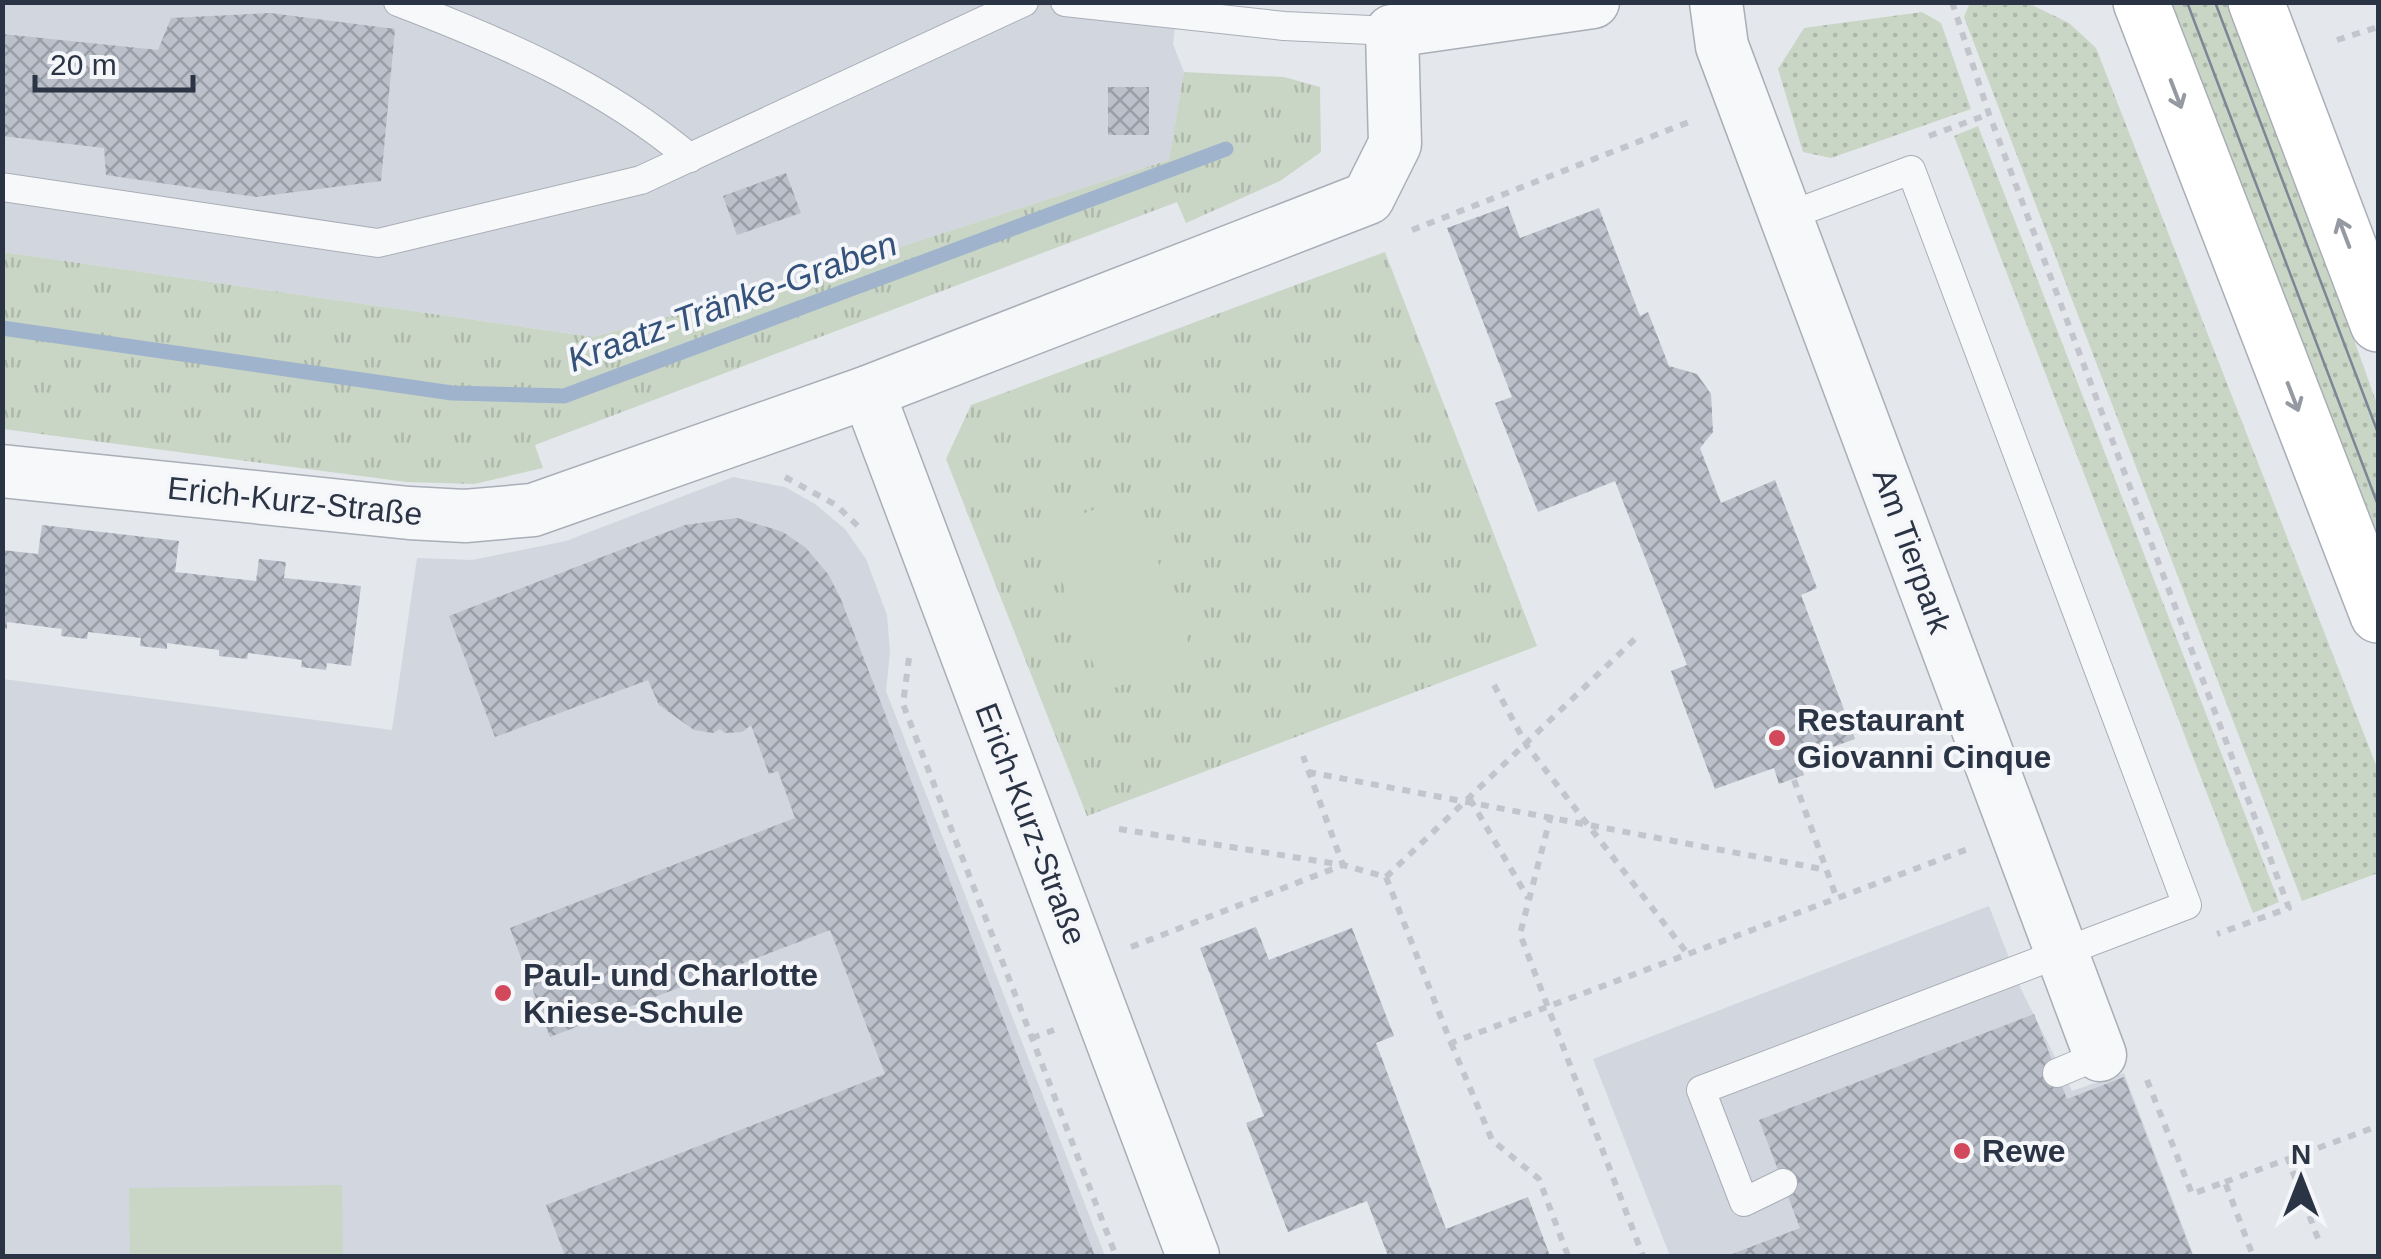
<svg xmlns="http://www.w3.org/2000/svg" width="2381" height="1259" font-family="Arial,sans-serif">
<defs>
<pattern id="grass-dots" width="8" height="8" patternUnits="userSpaceOnUse" patternTransform="scale(2.5)"><rect width="8" height="8" fill="#c9d6c5"/><path d="M2 2h.1M6 6h.1" fill="none" stroke="#adb8ab" stroke-width="1.8" stroke-linecap="round"/></pattern>
<pattern id="park-tufts" width="24" height="20" patternUnits="userSpaceOnUse" patternTransform="scale(2.5)"><rect width="24" height="20" fill="#c9d6c5"/><path d="M3 7l-1-3M5 7V3M7 7l1-3M15 17l-1-3M17 17v-4M19 17l1-3" fill="none" stroke="#adb8ab"/></pattern>
<pattern id="building-cross-hatch" width="8" height="8" patternUnits="userSpaceOnUse" patternTransform="scale(2.5)"><rect width="8" height="8" fill="#bbc0ca"/><path d="M0 0l8 8M0 8l8-8" fill="none" stroke="#989da6"/></pattern>
</defs>
<rect width="100%" height="100%" fill="#e4e7ec"/>
<g fill="#d2d6de">
<path d="M3,3H1178L1173,44L1184,72L1169,160L764,291L593,337L3,252Z"/>
<path d="M733,477L785,487L815,504L845,529L866,559L887,615L890,652L886,691L1105,1256H3V679L392,730L417,558L472,560L566,541Z"/>
<path d="M1989,906L2021,989L2072,1091L2124,1073L2194,1256H1670L1593,1059Z"/>
</g>
<g fill="url(#grass-dots)">
<path d="M2028,3L2069,23L2096,48L2378,770V873L2302,901L1964,17L1969,5Z"/>
<path d="M2164,3H2234L2378,407V557Z"/>
<path d="M1922,12L1941,23L1971,109L1831,158L1803,152L1778,69L1804,28Z"/>
<path d="M1978,126L2279,902L2253,913L1954,136Z"/>
</g>
<g fill="url(#park-tufts)">
<path d="M1184,72L1284,77L1320,87L1321,152L1280,181L1186,223L1177,202L535,445L543,468L474,484L407,482L3,429V252L593,337L764,291L1169,160Z"/>
<path d="M1385,252L1537,646L1087,816L946,459L971,405Z"/>
</g>
<g fill="#c9d6c5">
<path d="M1133,495L1194,657L1104,692L1042,529Z"/>
<path d="M342,1185L343,1256H130L129,1188Z"/>
</g>
<g fill="none" stroke-linecap="round" stroke-linejoin="round">
<path stroke="#9fb4cc" stroke-width="15" d="M2,328L452,393L564,396L1226,149"/>
</g>
<g fill="url(#building-cross-hatch)">
<path d="M270,13L395,29L381,181L256,197L106,175L104,148L2,136V34L158,50L171,18Z"/>
<rect x="1108" y="87" width="41" height="48"/>
<path d="M786,173L801,213L737,235L723,196Z"/>
<path d="M1508,206L1520,238L1599,208L1640,316L1648,312L1669,366L1697,374L1711,394L1713,432L1700,448L1721,503L1775,480L1817,588L1801,595L1855,739L1799,759L1804,775L1779,784L1774,768L1715,789L1671,671L1687,665L1615,481L1538,512L1495,403L1512,397L1447,228Z"/>
<path d="M737,518L783,532L806,548L828,574L840,597L1095,1256H565L546,1205L885,1074L830,930L550,1037L510,928L795,818L778,771L769,774L751,725L742,732L725,733L720,729L713,733L694,730L659,705L648,680L495,737L449,616L685,525Z"/>
<path d="M42,525L179,541L175,572L256,581L259,559L286,562L284,578L361,586L351,666L327,663L326,670L301,667L302,660L248,653L247,659L219,656V650L167,643V649L140,646L141,638L88,632L87,639L61,636L62,629L7,622V629L2,628V550L38,554Z"/>
<path d="M1256,927L1269,960L1352,928L1394,1036L1376,1043L1446,1229L1528,1197L1550,1256H1388L1367,1201L1288,1232L1246,1123L1264,1116L1200,948Z"/>
<path d="M2034,1014L2067,1099L2124,1077L2193,1256H1727L1800,1228L1759,1120Z"/>
</g>
<g fill="none" stroke-linecap="round" stroke-linejoin="round">
<defs>
<g id="lane">
<path d="M398,2C502,42 604,85 690,158"/>
<path d="M1065,2L1284,26L1392,31"/>
<path d="M2,187L378,243L641,180L1024,2"/>
<path d="M2057,1073L2100,1055"/>
<path d="M1783,1183L1744,1202L1701,1090L2187,905L1911,170L1788,216"/>
</g>
<g id="street">
<path d="M1716,2L1722,46L2100,1055"/>
<path d="M868,392L1193,1256"/>
<path d="M2,471L409,513L465,516L533,510L868,392L1368,198L1395,144L1392,31L1593,2"/>
</g>
<g id="secondary">
<path d="M2141,2L2378,615"/>
<path d="M2256,2L2378,324"/>
</g>
</defs>
<use href="#lane" stroke="#a9aeb7" stroke-width="30"/>
<use href="#street" stroke="#a9aeb7" stroke-width="55"/>
<use href="#secondary" stroke="#a9aeb7" stroke-width="58"/>
<g stroke="#c2c5cb" stroke-width="6" stroke-dasharray="8 8" stroke-linecap="butt">
<path d="M1952,2L1989,114L2289,908L2217,934"/>
<path d="M2337,40L2378,27"/>
<path d="M1929,136L1989,114"/>
<path d="M1412,230L1694,120"/>
<path d="M785,477L836,505L861,529"/>
<path d="M909,658L903,704L1116,1256"/>
<path d="M1494,685L1527,746L1687,953"/>
<path d="M1308,772L1827,870"/>
<path d="M1794,780L1837,899"/>
<path d="M1470,799L1528,898"/>
<path d="M1551,815L1520,934L1643,1256"/>
<path d="M1119,829L1343,865L1303,756"/>
<path d="M1386,877L1638,636"/>
<path d="M1131,947L1343,865L1386,877L1451,1043L1968,849"/>
<path d="M1032,1038L1054,1030"/>
<path d="M1451,1043L1492,1140L1539,1179L1568,1256"/>
<path d="M2147,1080L2192,1194L2225,1182L2253,1256"/>
<path d="M2288,1159L2378,1126"/>
<path d="M2225,1182L2288,1159L2320,1244"/>
</g>
<use href="#lane" stroke="#f7f8fa" stroke-width="28"/>
<use href="#street" stroke="#f7f8fa" stroke-width="52"/>
<use href="#secondary" stroke="#fff" stroke-width="55"/>
<g stroke="#7d8696" stroke-width="2.5">
<path d="M2187,2L2378,505"/>
<path d="M2215,2L2378,433"/>
</g>
</g>
<defs><path id="oneway-shaft" d="M-6 0H5M1.5-3L5.5 0L1.5 3" fill="none" stroke-width="1.6" stroke-linecap="round" stroke-linejoin="round" transform="scale(2.5)"/></defs>
<g stroke="#959aa2">
<use href="#oneway-shaft" transform="translate(2176 94) rotate(69)"/>
<use href="#oneway-shaft" transform="translate(2344 233) rotate(-111)"/>
<use href="#oneway-shaft" transform="translate(2293 397) rotate(69)"/>
</g>
<g fill="#d1495b" stroke="#f4f6f9" stroke-width="4">
<circle cx="1777" cy="738" r="10"/>
<circle cx="503" cy="993" r="10"/>
<circle cx="1962" cy="1151" r="10"/>
</g>
<g text-anchor="middle" dominant-baseline="central" stroke-width="8" stroke-linejoin="round" paint-order="stroke">
<g font-size="32" fill="#2b3445" stroke="#f4f6f9">
<text transform="translate(295 501) rotate(6)">Erich-Kurz-Straße</text>
<text transform="translate(1912 551) rotate(70)">Am Tierpark</text>
<text transform="translate(1031 824) rotate(69)">Erich-Kurz-Straße</text>
</g>
<g font-size="32" font-weight="bold" fill="#2b3445" stroke="#f4f6f9" text-anchor="start">
<text x="1797" y="720">Restaurant<tspan x="1797" dy="37">Giovanni Cinque</tspan></text>
<text x="523" y="975">Paul- und Charlotte<tspan x="523" dy="37">Kniese-Schule</tspan></text>
<text x="1982" y="1151">Rewe</text>
</g>
<g font-size="35" font-style="italic" fill="#34527a" stroke="#f4f6f9">
<text transform="translate(732 301) rotate(-20)">Kraatz-Tränke-Graben</text>
</g>
</g>
<rect width="2381" height="1259" fill="none" stroke="#2b3445" stroke-width="10"/>
<g transform="translate(2301 1179)" stroke="#f4f6f9" stroke-width="8" paint-order="stroke">
<path d="M0-8L18 38L0 25L-18 38Z" fill="#2b3445"/>
<text y="-15" font-size="28" font-weight="bold" text-anchor="middle" fill="#2b3445">N</text>
</g>
<path d="M35 75v15h158v-15" fill="none" stroke="#2b3445" stroke-width="5"/>
<text x="50" y="75" font-size="30" fill="#2b3445" stroke="#f4f6f9" stroke-width="8" paint-order="stroke">20 m</text>
</svg>
